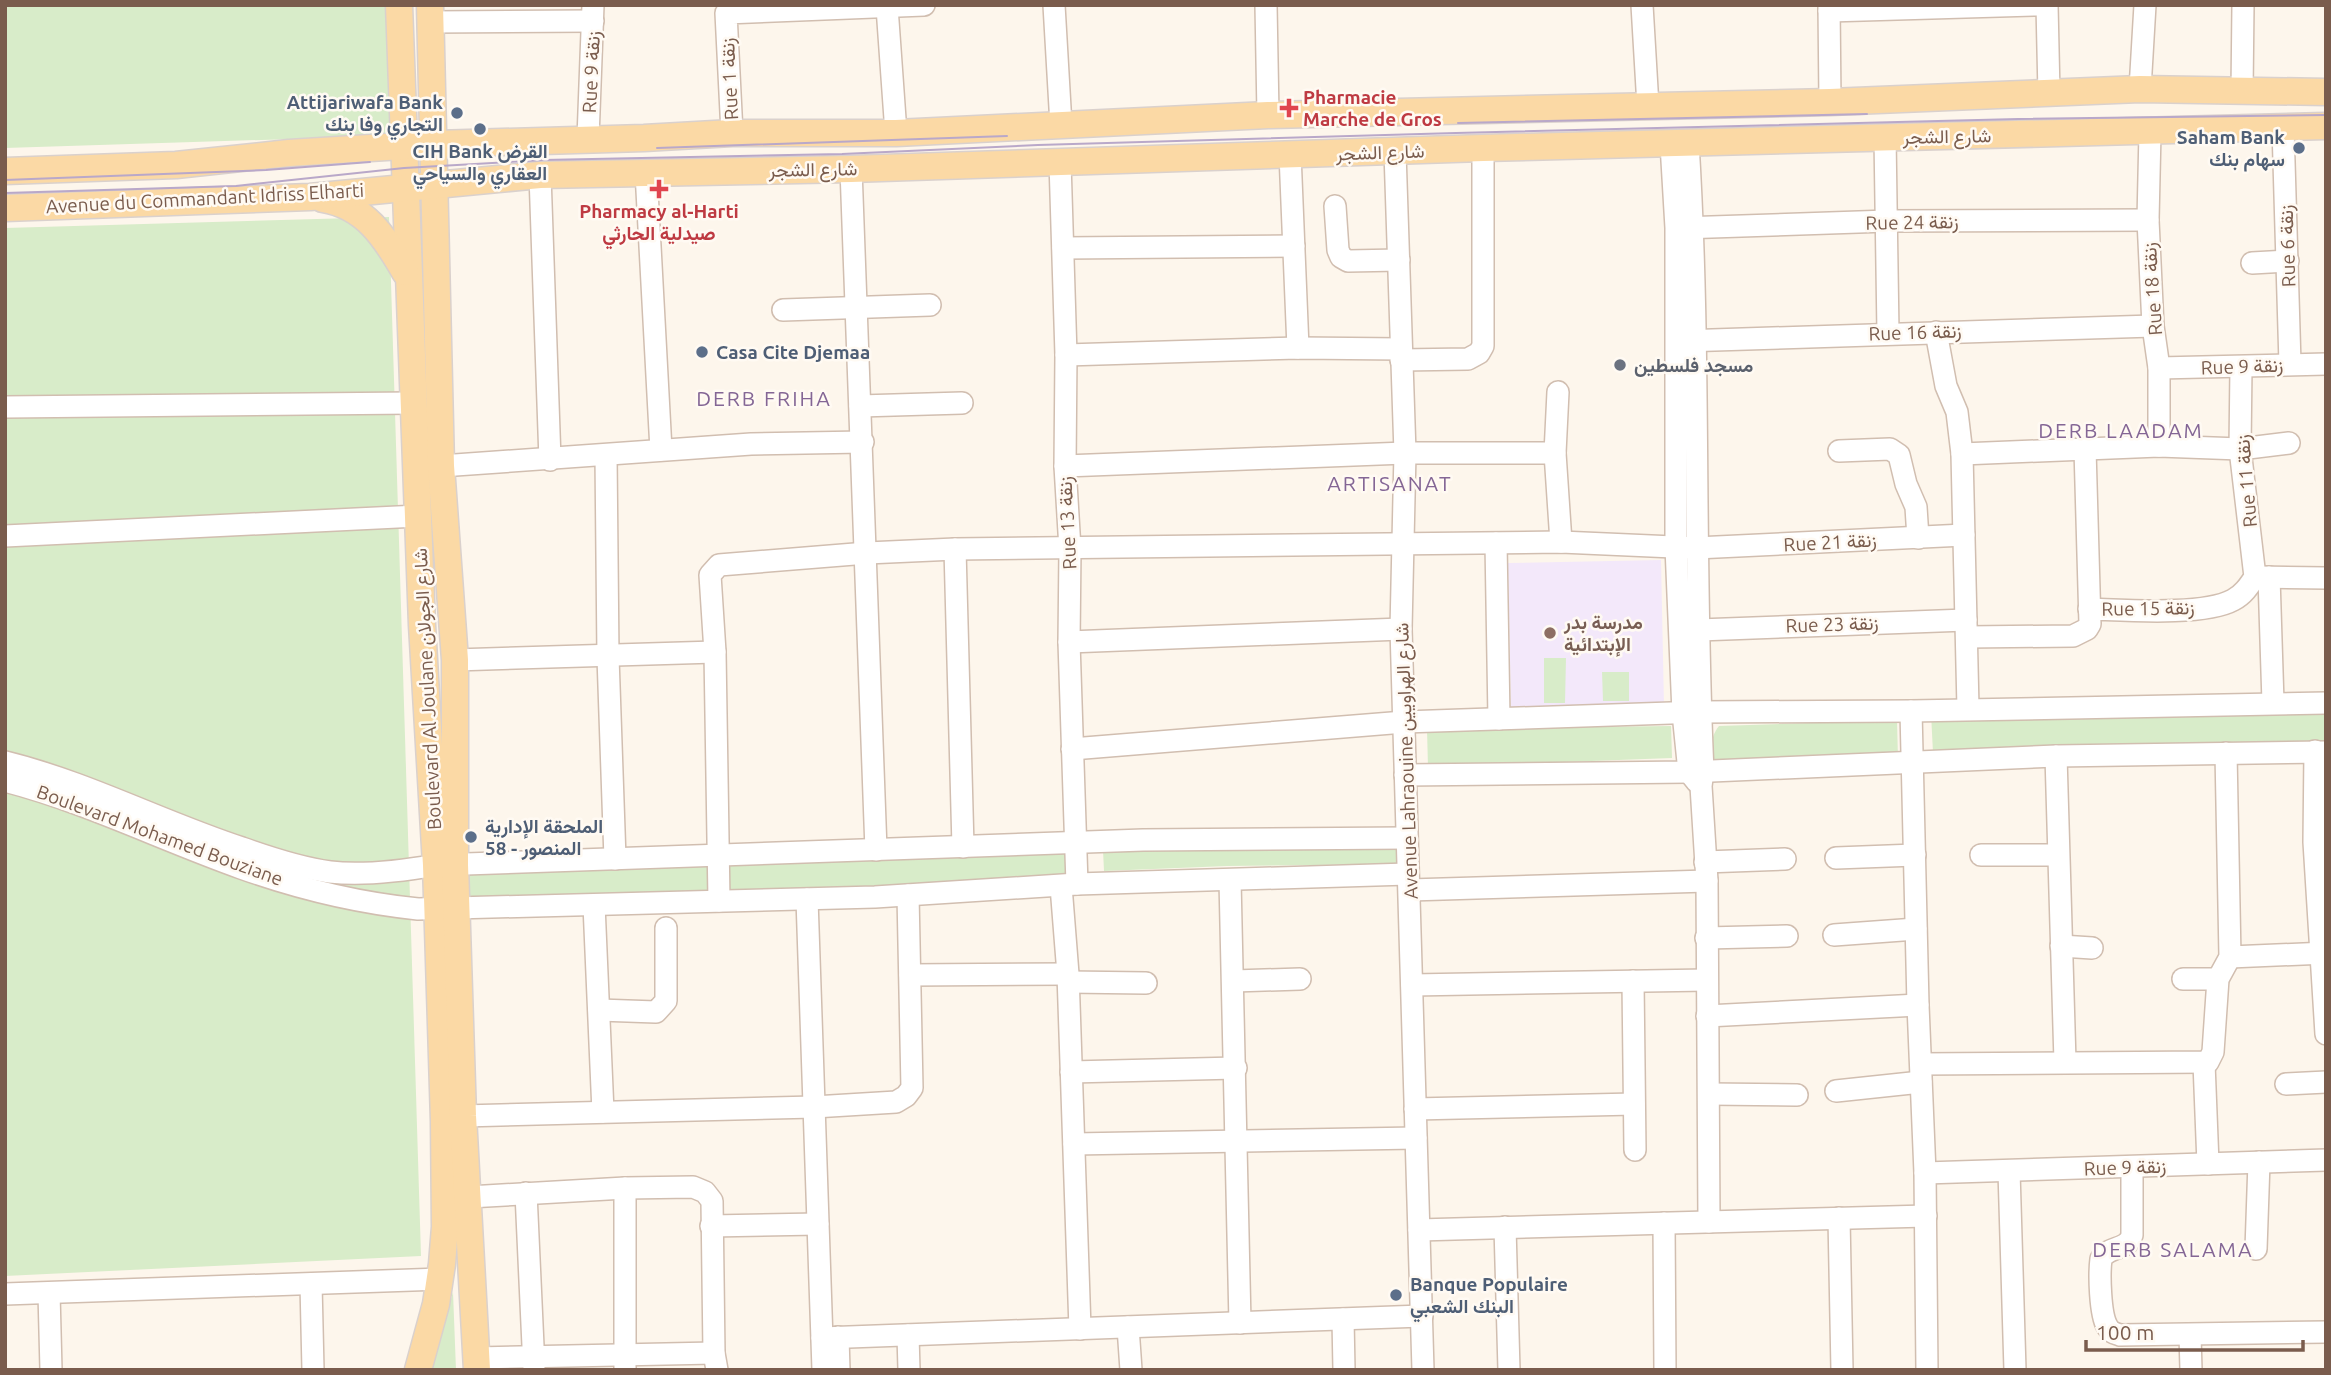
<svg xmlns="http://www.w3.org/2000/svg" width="2331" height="1375" font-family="Ubuntu,Vazirmatn,sans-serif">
<rect width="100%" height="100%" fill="#fdf6ec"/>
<path fill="#f3e8fa" d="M1661,560L1664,706L1511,708L1508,563Z"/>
<g fill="#d8ecc9">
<path d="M5,5H387L394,124L385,136L5,148Z"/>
<path d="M389,217L421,1256L5,1276V228Z"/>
<path d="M1544,658H1566L1565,703H1544Z"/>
<path d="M1602,672H1629V701H1603Z"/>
<path d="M2326,711V747L1933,753L1931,713Z"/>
<path d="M1897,720L1898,759L1722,763L1714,759C1710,747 1711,736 1719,726Z"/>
<path d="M1671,726L1672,758L1428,767L1427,729Z"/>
<path d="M1401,844L1402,864L1227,866L1104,871L1103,850Z"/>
<path d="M876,850L1065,853L1066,873L875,897L457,908L455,865Z"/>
<path d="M453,1292L456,1370H431Z"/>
</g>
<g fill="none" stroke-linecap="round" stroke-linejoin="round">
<defs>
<g id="minor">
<path d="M1054,5L1061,125"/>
<path d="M1266,5L1268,115"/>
<path d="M1642,5L1648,106"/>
<path d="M1829,5L1830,102"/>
<path d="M2047,5L2049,94"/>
<path d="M887,7L896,133"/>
<path d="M1829,11L2036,5"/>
<path d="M431,22L593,21"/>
<path d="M2140,89L2145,5"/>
<path d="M2242,91L2243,5"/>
<path d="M2283,128L2290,364"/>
<path d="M2150,132L2148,220L2153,326L2159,368V446"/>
<path d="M732,133L726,13L924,5"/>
<path d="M1885,137L1888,333"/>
<path d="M588,138L593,5"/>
<path d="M1688,143C1701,352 1693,562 1703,771L1701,786L1707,881L1709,1222"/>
<path d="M1671,144L1676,228V547L1683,713L1689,772L1697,782"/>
<path d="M1395,152L1405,453L1401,629L1423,1370"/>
<path d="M1290,154L1298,348"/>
<path d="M1060,162L1066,355L1065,466L1070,549L1069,642L1077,884"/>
<path d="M851,169L876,850"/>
<path d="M646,172L661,450"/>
<path d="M540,175L550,460"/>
<path d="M1335,206L1338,250L1341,257L1348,261L1399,260"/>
<path d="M1681,228L1888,221L2148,220"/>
<path d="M1063,248L1294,246"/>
<path d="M2252,263L2288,261"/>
<path d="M783,310L930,305"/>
<path d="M1936,332L1946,386L1957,412L1962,454L1968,708"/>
<path d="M1682,341L2153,326"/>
<path d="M1066,355L1298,348L1401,349"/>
<path d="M1401,360L1468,359L1479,353L1483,346V148"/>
<path d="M2159,368L2326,364"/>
<path d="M1558,392L1555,453L1561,542"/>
<path d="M860,406L962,403"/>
<path d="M5,407L413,403"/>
<path d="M1839,451L1890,449L1899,455L1906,484L1916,507L1918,538"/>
<path d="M1962,454L2159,446L2240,449L2289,443"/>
<path d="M606,455L608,657L615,859"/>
<path d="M441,466L751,444L863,442"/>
<path d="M1065,466L1405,453H1555"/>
<path d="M5,536L418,516"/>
<path d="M1496,543L1499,719"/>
<path d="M955,549L963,847"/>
<path d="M2258,577L2326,578"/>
<path d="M2269,577L2273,703"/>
<path d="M2089,609C2124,610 2204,616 2233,600C2243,595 2249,586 2255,577L2240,449L2241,367"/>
<path d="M1699,630L1966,620"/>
<path d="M1967,637L2073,636L2087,629L2090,624L2085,449"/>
<path d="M1069,642L1401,629"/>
<path d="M455,660L715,652"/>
<path d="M1911,711L1918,1005L1925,1173L1927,1370"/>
<path d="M1072,749L1404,722L1700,712L1911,711L2326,703"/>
<path d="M2315,751L2314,842L2326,1034"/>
<path d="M2056,756L2065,1062"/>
<path d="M5,762C87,782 162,822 242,848C270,858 300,868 330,872C365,876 402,871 436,865L1143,840L1407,838"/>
<path d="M1405,775L1689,772L2056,756L2326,752"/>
<path d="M5,781C86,802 162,840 241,868C297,888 359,903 418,909L875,897L1077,884L1408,874"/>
<path d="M1981,855H2058"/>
<path d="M1836,858L1915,855"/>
<path d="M1705,862L1785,859"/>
<path d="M1230,880L1240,1323"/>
<path d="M1061,886L1068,974L1080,1329"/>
<path d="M1410,890L1707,881"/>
<path d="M807,899L823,1370"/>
<path d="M719,901L715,652L710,575L719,565L867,553L955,549L1561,542L1696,548L1964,535"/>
<path d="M594,905L603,1112"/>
<path d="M1834,935L1916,929"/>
<path d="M1706,938L1787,936"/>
<path d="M2061,946L2092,948"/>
<path d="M2230,957L2326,953"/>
<path d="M910,975L1068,974"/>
<path d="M2183,979H2218"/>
<path d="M1234,981L1300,979"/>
<path d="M1633,981L1635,1150"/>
<path d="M1068,982L1146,983"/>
<path d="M1412,985L1707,980"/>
<path d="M599,1010L656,1012L666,1001V928"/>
<path d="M1707,1016L1918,1005"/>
<path d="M2204,1063L2208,1164"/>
<path d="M1921,1064L2208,1062L2213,1052L2218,979L2230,957L2226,753"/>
<path d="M1071,1072L1236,1068"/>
<path d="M2286,1084L2326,1082"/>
<path d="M1836,1091L1921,1082"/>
<path d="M1709,1094L1797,1095"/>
<path d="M1415,1109L1634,1104"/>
<path d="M463,1116L814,1107L896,1102L906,1096L912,1088L908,895"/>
<path d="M1074,1144L1416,1138"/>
<path d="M2132,1167V1235C2128,1251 2109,1245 2101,1259C2099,1274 2100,1314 2107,1326C2110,1332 2114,1333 2120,1335L2326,1332"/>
<path d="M2009,1171L2015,1370"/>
<path d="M1925,1173L2326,1160"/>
<path d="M625,1188V1370"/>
<path d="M526,1193L534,1368"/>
<path d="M469,1197L625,1188L693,1187L705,1192L712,1201L714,1353L717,1370"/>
<path d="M1839,1218L1842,1370"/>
<path d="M1664,1223L1665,1370"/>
<path d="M711,1226L818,1224"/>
<path d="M1505,1227L1509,1370"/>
<path d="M1419,1230L1926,1216"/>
<path d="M2256,1249L2259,1162"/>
<path d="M311,1284L313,1370"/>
<path d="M49,1293L51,1370"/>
<path d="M5,1294L441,1279"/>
<path d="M1343,1319L1344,1370"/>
<path d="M1128,1327L1131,1370"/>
<path d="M908,1335L909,1370"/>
<path d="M2190,1335L2191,1370"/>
<path d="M838,1337L839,1370"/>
<path d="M822,1338L1422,1316"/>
<path d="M476,1358L714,1353"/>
</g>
<g id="major">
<path d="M399,5L422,625L436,865L444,1121L445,1227L442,1264L436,1304L418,1370"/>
<path d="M430,5L441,466L455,660V865L463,1116L477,1370"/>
<path d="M5,171L176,165L289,153L435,144L644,138L732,133H896L1268,115L1830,102L2140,89L2326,92"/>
<path d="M323,199C365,206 385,237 405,272"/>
<path d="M5,208L310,197L540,175L851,169L1483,148L2326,126"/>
</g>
</defs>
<use href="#minor" stroke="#d1beb0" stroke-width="24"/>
<use href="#major" stroke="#dad1cd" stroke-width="29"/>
<use href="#minor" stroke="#fff" stroke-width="21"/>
<use href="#major" stroke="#fbd9a5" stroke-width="26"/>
<g stroke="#b9a8c9" stroke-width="2">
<path d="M1458,123L1867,114"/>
<path d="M657,148L1007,136"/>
<path d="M5,180L266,170L370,162"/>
<path d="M5,193L236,186L404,168L543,160L842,154L1038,145L1456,133L2018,119L2326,115"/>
</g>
</g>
<g fill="#e0444e" stroke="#fffaf3" stroke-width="2.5">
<path d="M1285.5 97.5h7v7h7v7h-7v7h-7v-7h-7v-7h7z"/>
<path d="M655.5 178.5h7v7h7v7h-7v7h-7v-7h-7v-7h7z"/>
</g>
<g fill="#5c6f8a" stroke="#fffaf3" stroke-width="2.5">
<circle cx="457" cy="113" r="7"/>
<circle cx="480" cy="129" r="7"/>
<circle cx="2299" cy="148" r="7"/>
<circle cx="702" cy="352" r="7"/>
<circle cx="471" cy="837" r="7"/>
<circle cx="1396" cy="1295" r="7"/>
</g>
<circle fill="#6b7280" stroke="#fffaf3" stroke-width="2.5" cx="1620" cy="365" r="7"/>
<circle fill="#8d6e63" stroke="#fffaf3" stroke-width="2.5" cx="1550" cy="633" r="7"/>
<g text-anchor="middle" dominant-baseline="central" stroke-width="5" stroke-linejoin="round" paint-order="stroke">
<g font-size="19" fill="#7a5c4d" stroke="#fffaf3">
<text transform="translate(591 72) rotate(-87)">Rue 9 زنقة</text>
<text transform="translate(729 79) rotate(-93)">Rue 1 زنقة</text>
<text transform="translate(1947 136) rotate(-1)">شارع الشجر</text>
<text transform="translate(1380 152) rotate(-2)">شارع الشجر</text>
<text transform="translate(813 169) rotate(-1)">شارع الشجر</text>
<text transform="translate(205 198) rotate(-3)">Avenue du Commandant Idriss Elharti</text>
<text transform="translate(1912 222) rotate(-1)">Rue 24 زنقة</text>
<text transform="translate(2287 246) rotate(-92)">Rue 6 زنقة</text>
<text transform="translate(2152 289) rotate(-94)">Rue 18 زنقة</text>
<text transform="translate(1915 332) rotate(-2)">Rue 16 زنقة</text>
<text transform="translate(2242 366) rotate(-2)">Rue 9 زنقة</text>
<text transform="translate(2246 481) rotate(-95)">Rue 11 زنقة</text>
<text transform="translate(1067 523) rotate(-93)">Rue 13 زنقة</text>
<text transform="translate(1830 542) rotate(-3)">Rue 21 زنقة</text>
<text transform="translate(2148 608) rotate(-1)">Rue 15 زنقة</text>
<text transform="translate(1832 624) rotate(-2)">Rue 23 زنقة</text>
<text transform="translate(427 689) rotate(-93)">Boulevard Al Joulane شارع الجولان</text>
<text transform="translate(1406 761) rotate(-92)">Avenue Lahraouine شارع الهراويين</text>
<text transform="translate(160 835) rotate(20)">Boulevard Mohamed Bouziane</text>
<text transform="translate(2125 1167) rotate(-2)">Rue 9 زنقة</text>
</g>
<g font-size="19" font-weight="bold" fill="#be3a42" stroke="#fffaf3" text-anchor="start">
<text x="1303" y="97">Pharmacie<tspan x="1303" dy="22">Marche de Gros</tspan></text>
<text x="659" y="211" text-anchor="middle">Pharmacy al-Harti<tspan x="659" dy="22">صيدلية الحارثي</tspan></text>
</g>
<g font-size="19" font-weight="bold" fill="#4e5e75" stroke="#fffaf3" text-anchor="start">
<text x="443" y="102" text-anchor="end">Attijariwafa Bank<tspan x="443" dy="22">التجاري وفا بنك</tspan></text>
<text x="2285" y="137" text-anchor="end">Saham Bank<tspan x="2285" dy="22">سهام بنك</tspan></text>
<text x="480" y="151" text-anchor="middle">CIH Bank القرض<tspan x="480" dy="22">العقاري والسياحي</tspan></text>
<text x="716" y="352">Casa Cite Djemaa</text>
<text x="485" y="826">الملحقة الإدارية<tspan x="485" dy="22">58 - المنصور</tspan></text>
<text x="1410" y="1284">Banque Populaire<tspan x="1410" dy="22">البنك الشعبي</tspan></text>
</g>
<g font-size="19" font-weight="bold" fill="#5b616d" stroke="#fffaf3" text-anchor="start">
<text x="1634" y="365">مسجد فلسطين</text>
</g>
<g font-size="19" font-weight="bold" fill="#785e54" stroke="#fffaf3" text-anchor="start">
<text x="1564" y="622">مدرسة بدر<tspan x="1564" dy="22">الإبتدائية</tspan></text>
</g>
<g font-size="21" letter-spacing="2" fill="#846695" stroke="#fffaf3">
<text x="764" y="398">DERB FRIHA</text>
<text x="2121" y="430">DERB LAADAM</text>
<text x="1390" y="483">ARTISANAT</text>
<text x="2173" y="1249">DERB SALAMA</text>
</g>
</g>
<rect width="2331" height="1375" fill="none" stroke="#7a5c4d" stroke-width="14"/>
<path d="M2086 1340v10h217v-10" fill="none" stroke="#7a5c4d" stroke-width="3.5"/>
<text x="2096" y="1340" font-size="21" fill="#7a5c4d" stroke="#fffaf3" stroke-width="5" paint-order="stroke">100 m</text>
</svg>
